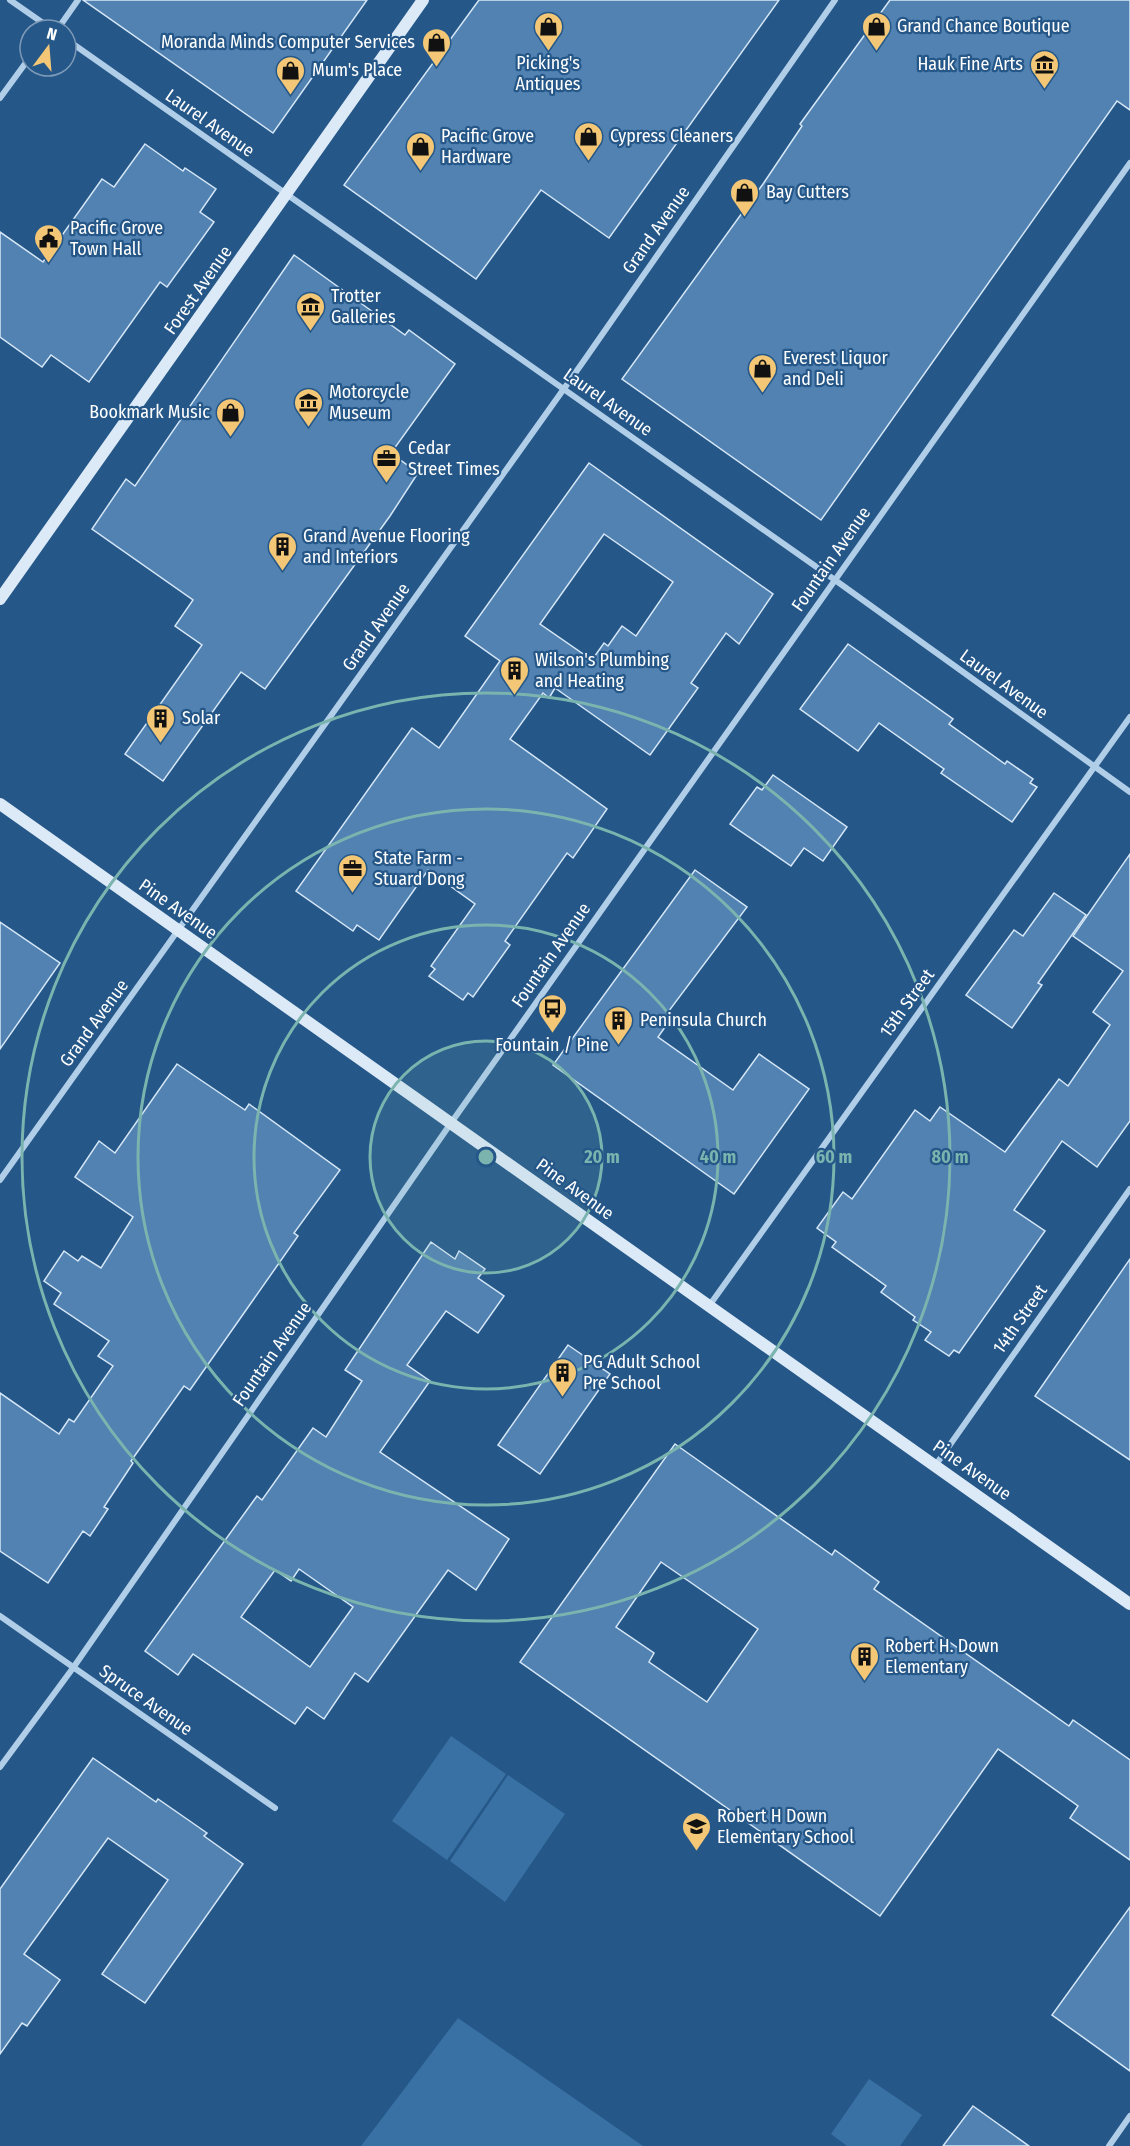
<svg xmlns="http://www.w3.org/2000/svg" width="1130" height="2146" font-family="'Fira Sans Condensed',sans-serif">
<rect width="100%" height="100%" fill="#255788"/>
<g fill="#3971a5">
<path d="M451,1736L506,1774L447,1860L392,1821Z"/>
<path d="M508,1775L565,1814L505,1902L450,1861Z"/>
<path d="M458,2018L643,2146H361Z"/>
<path d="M869,2079L922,2115L900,2146H847L831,2134Z"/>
</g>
<g fill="#5182b2" stroke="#d5e7f7" stroke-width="1.5" fill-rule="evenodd">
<path d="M83,0H367L273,133Z"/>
<path d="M479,0H779L609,238L541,190L476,279L344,185Z"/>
<path d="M890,0H1130V110L1117,101L821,520L622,379L763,184L802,126L800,124Z"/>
<path d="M145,144L183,171L185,168L216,189L200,212L214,222L167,287L160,282L89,382L51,355L42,367L0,337V232L43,262L102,179L114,187Z"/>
<path d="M294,255L405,335L409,330L455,364L391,453L418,473L390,516L265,689L241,672L163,781L125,754L202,645L175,626L193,600L92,529L126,479L135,486Z"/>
<path d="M589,463L773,594L739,644L726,633L691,683L698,688L650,755L555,688L549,698L543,693L510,739L607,809L573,858L567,853L505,941L510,945L473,997L468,993L463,1000L429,976L435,969L431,966L475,904L428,870L379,940L357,925L353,931L296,891L412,728L439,748L500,661L465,636ZM604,534L673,582L636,636L622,626L608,646L604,643L592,660L540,624Z"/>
<path d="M848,644L953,719L949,724L1005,764L1007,761L1033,779L1030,783L1037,787L1012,822L941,773L944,769L879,723L858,751L800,709Z"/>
<path d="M773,775L847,827L823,861L804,848L791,866L730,824L757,787L762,790Z"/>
<path d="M1130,854V1121L1097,1167L1062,1141L1014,1210L1045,1231L959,1353L954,1350L949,1356L925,1340L931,1332L913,1320L915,1317L881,1292L886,1286L832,1247L836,1242L817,1228L843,1192L852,1199L915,1110L930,1121L940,1107L1005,1152L1059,1079L1068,1086L1110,1025L1093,1012L1123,971L1073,936Z"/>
<path d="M695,870L747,907L668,1012L673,1016L658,1037L733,1090L759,1054L809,1089L734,1194L553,1065Z"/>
<path d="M1054,893L1086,915L1038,983L1042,985L1012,1028L966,995L1014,930L1023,936Z"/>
<path d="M0,922L60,963L0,1049Z"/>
<path d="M177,1064L245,1110L249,1104L340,1170L294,1233L298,1236L190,1390L184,1386L131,1461L133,1463L104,1507L108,1509L90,1536L83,1531L48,1583L0,1551V1393L59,1434L69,1419L74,1422L113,1366L98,1356L109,1341L54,1304L61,1293L44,1281L64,1251L78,1261L82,1256L101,1268L133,1217L75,1177L99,1141L115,1153Z"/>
<path d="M431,1242L455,1259L459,1251L485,1269L478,1278L504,1296L478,1333L446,1311L407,1365L430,1381L380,1452L509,1539L476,1590L448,1570L368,1682L355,1673L324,1719L307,1707L295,1724L193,1654L178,1675L145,1651L257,1496L262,1500L313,1428L326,1437L362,1381L345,1370ZM299,1569L353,1607L310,1667L241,1617L275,1570L291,1581Z"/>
<path d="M1130,1259V1460L1035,1396Z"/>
<path d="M568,1345L610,1374L540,1474L498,1445Z"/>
<path d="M675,1444L832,1555L835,1550L879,1582L874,1589L1069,1726L1073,1720L1130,1760V1860L1070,1818L1078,1806L998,1749L880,1916L520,1662ZM661,1562L758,1629L707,1702L649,1662L654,1653L616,1627Z"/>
<path d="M93,1758L156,1802L158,1799L207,1833L204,1836L243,1864L145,2003L102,1974L168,1880L108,1838L24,1954L60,1980L27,2026L22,2023L0,2054V1889Z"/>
<path d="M1130,1907V2071L1052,2015Z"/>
<path d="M973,2106L1029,2146H943Z"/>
</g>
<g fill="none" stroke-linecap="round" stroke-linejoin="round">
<g stroke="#b1cee9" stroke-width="6">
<path d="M10,0L53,30"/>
<path d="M57,30L78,0"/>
<path d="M66,39L835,580L1130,792"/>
<path d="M0,98L30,57"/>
<path d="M0,1180L583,362L835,0"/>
<path d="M709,1306L1130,717"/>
<path d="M935,1466L1130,1189"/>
<path d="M0,1616L275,1808"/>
<path d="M0,1767L73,1668L451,1123L1130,163"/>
<path d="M1109,2146L1130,2116"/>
</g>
<g stroke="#dceaf8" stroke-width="12">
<path d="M0,599L423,0"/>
<path d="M0,804L1130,1604"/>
</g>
</g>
<circle cx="486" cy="1157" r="116" fill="#7bb4af" fill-opacity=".12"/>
<g fill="none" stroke="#7bb4af" stroke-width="3">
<circle cx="486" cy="1157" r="116"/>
<circle cx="486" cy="1157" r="232"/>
<circle cx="486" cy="1157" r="348"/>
<circle cx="486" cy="1157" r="464"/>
</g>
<defs>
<symbol id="shop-pin" viewBox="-11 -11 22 30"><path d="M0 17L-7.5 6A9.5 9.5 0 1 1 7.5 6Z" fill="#f3c776" stroke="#255788"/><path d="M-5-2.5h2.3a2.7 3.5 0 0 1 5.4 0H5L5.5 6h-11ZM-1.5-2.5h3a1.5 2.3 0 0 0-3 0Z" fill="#111"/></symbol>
<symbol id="museum-pin" viewBox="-11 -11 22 30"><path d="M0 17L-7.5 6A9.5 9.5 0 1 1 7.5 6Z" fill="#f3c776" stroke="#255788"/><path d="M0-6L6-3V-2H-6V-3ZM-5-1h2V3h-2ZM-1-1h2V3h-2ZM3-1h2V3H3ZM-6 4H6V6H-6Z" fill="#111"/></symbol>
<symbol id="civic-pin" viewBox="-11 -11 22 30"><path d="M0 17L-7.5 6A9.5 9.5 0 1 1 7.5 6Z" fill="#f3c776" stroke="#255788"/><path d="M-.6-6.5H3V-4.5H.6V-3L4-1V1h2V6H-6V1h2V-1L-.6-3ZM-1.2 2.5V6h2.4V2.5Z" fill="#111"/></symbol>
<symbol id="office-pin" viewBox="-11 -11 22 30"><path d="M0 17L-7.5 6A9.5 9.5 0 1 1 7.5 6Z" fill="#f3c776" stroke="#255788"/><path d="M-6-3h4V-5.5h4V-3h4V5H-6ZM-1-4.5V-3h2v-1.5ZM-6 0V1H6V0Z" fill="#111"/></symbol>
<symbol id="building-pin" viewBox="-11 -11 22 30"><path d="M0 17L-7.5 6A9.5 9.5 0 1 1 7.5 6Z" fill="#f3c776" stroke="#255788"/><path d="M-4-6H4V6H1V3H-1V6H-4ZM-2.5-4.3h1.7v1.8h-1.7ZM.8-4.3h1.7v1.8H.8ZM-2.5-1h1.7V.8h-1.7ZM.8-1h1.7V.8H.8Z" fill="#111"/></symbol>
<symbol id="bus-pin" viewBox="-11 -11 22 30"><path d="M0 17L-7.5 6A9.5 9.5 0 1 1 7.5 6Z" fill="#f3c776" stroke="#255788"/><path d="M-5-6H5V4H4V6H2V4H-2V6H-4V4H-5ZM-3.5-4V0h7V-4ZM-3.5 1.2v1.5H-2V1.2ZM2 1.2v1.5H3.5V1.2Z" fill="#111"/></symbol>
<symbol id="school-pin" viewBox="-11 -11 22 30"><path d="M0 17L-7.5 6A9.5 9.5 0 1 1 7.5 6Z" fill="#f3c776" stroke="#255788"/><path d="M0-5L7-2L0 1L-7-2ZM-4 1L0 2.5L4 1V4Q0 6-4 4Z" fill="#111"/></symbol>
</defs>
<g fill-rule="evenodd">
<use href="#shop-pin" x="532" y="10" width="33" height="45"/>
<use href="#shop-pin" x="860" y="10" width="33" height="45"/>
<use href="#shop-pin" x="420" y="26" width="33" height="45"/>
<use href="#museum-pin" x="1028" y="48" width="33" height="45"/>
<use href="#shop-pin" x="274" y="54" width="33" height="45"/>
<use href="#shop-pin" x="572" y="120" width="33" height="45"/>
<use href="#shop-pin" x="404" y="130" width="33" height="45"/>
<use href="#shop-pin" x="728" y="176" width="33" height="45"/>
<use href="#civic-pin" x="32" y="222" width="33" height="45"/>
<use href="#museum-pin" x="294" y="290" width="33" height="45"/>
<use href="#shop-pin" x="746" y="352" width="33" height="45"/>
<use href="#museum-pin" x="292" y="386" width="33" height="45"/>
<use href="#shop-pin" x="214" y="396" width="33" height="45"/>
<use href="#office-pin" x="370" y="442" width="33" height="45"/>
<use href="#building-pin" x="266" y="530" width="33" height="45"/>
<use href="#building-pin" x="498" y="654" width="33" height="45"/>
<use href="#building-pin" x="144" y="702" width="33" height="45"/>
<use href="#office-pin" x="336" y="852" width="33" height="45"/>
<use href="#bus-pin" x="536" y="992" width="33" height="45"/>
<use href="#building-pin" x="602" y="1004" width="33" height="45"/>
<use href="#building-pin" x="546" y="1356" width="33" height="45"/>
<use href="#building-pin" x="848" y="1640" width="33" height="45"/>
<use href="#school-pin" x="680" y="1810" width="33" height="45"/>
</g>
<g text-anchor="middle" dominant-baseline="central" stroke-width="4.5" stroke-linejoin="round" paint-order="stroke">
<g font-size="18" fill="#fff" stroke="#255788" text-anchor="start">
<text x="897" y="26">Grand Chance Boutique</text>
<text x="415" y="42" text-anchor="end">Moranda Minds Computer Services</text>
<text x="548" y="63" text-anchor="middle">Picking's<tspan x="548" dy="21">Antiques</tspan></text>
<text x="1023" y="64" text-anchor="end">Hauk Fine Arts</text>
<text x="312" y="70">Mum's Place</text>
<text x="441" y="136">Pacific Grove<tspan x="441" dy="21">Hardware</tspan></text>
<text x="610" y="136">Cypress Cleaners</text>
<text x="766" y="192">Bay Cutters</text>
<text x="70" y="228">Pacific Grove<tspan x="70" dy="21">Town Hall</tspan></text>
<text x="331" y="296">Trotter<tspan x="331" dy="21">Galleries</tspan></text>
<text x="783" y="358">Everest Liquor<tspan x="783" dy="21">and Deli</tspan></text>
<text x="329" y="392">Motorcycle<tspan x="329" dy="21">Museum</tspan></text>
<text x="210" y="412" text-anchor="end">Bookmark Music</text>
<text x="408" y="448">Cedar<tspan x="408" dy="21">Street Times</tspan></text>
<text x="303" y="536">Grand Avenue Flooring<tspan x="303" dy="21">and Interiors</tspan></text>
<text x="535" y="660">Wilson's Plumbing<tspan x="535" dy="21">and Heating</tspan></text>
<text x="182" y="718">Solar</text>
<text x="374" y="858">State Farm -<tspan x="374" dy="21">Stuard Dong</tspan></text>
<text x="640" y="1020">Peninsula Church</text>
<text x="552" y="1045" text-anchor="middle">Fountain / Pine</text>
<text x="583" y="1362">PG Adult School<tspan x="583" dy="21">Pre School</tspan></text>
<text x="885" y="1646">Robert H. Down<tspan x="885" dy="21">Elementary</tspan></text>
<text x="717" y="1816">Robert H Down<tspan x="717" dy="21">Elementary School</tspan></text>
</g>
<g font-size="18" fill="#fff" stroke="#255788">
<text transform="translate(210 123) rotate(35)">Laurel Avenue</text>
<text transform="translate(656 230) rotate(-55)">Grand Avenue</text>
<text transform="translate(198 290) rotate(-55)">Forest Avenue</text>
<text transform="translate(608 402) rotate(35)">Laurel Avenue</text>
<text transform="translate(831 559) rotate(-55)">Fountain Avenue</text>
<text transform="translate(376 627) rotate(-55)">Grand Avenue</text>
<text transform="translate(1004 684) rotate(36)">Laurel Avenue</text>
<text transform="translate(178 909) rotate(35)">Pine Avenue</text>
<text transform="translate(551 955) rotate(-55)">Fountain Avenue</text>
<text transform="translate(907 1003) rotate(-54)">15th Street</text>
<text transform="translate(94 1023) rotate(-54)">Grand Avenue</text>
<text transform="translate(575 1189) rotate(36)">Pine Avenue</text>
<text transform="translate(1020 1319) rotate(-55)">14th Street</text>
<text transform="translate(272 1354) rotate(-55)">Fountain Avenue</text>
<text transform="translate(972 1470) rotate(35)">Pine Avenue</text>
<text transform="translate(146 1700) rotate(35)">Spruce Avenue</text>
</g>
</g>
<circle cx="486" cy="1157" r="9" fill="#7bb4af" stroke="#255788" stroke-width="3"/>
<g font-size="18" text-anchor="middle" font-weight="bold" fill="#7bb4af" stroke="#255788" stroke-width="4.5" stroke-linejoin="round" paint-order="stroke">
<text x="602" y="1163">20 m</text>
<text x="718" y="1163">40 m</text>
<text x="834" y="1163">60 m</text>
<text x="950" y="1163">80 m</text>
</g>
<g transform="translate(48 48) rotate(16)"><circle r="28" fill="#255788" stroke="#7c9ab8" stroke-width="1.5"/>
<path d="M0-4.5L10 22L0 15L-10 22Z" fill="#f3c776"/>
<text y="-9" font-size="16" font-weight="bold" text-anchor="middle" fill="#ffffff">N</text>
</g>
</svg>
